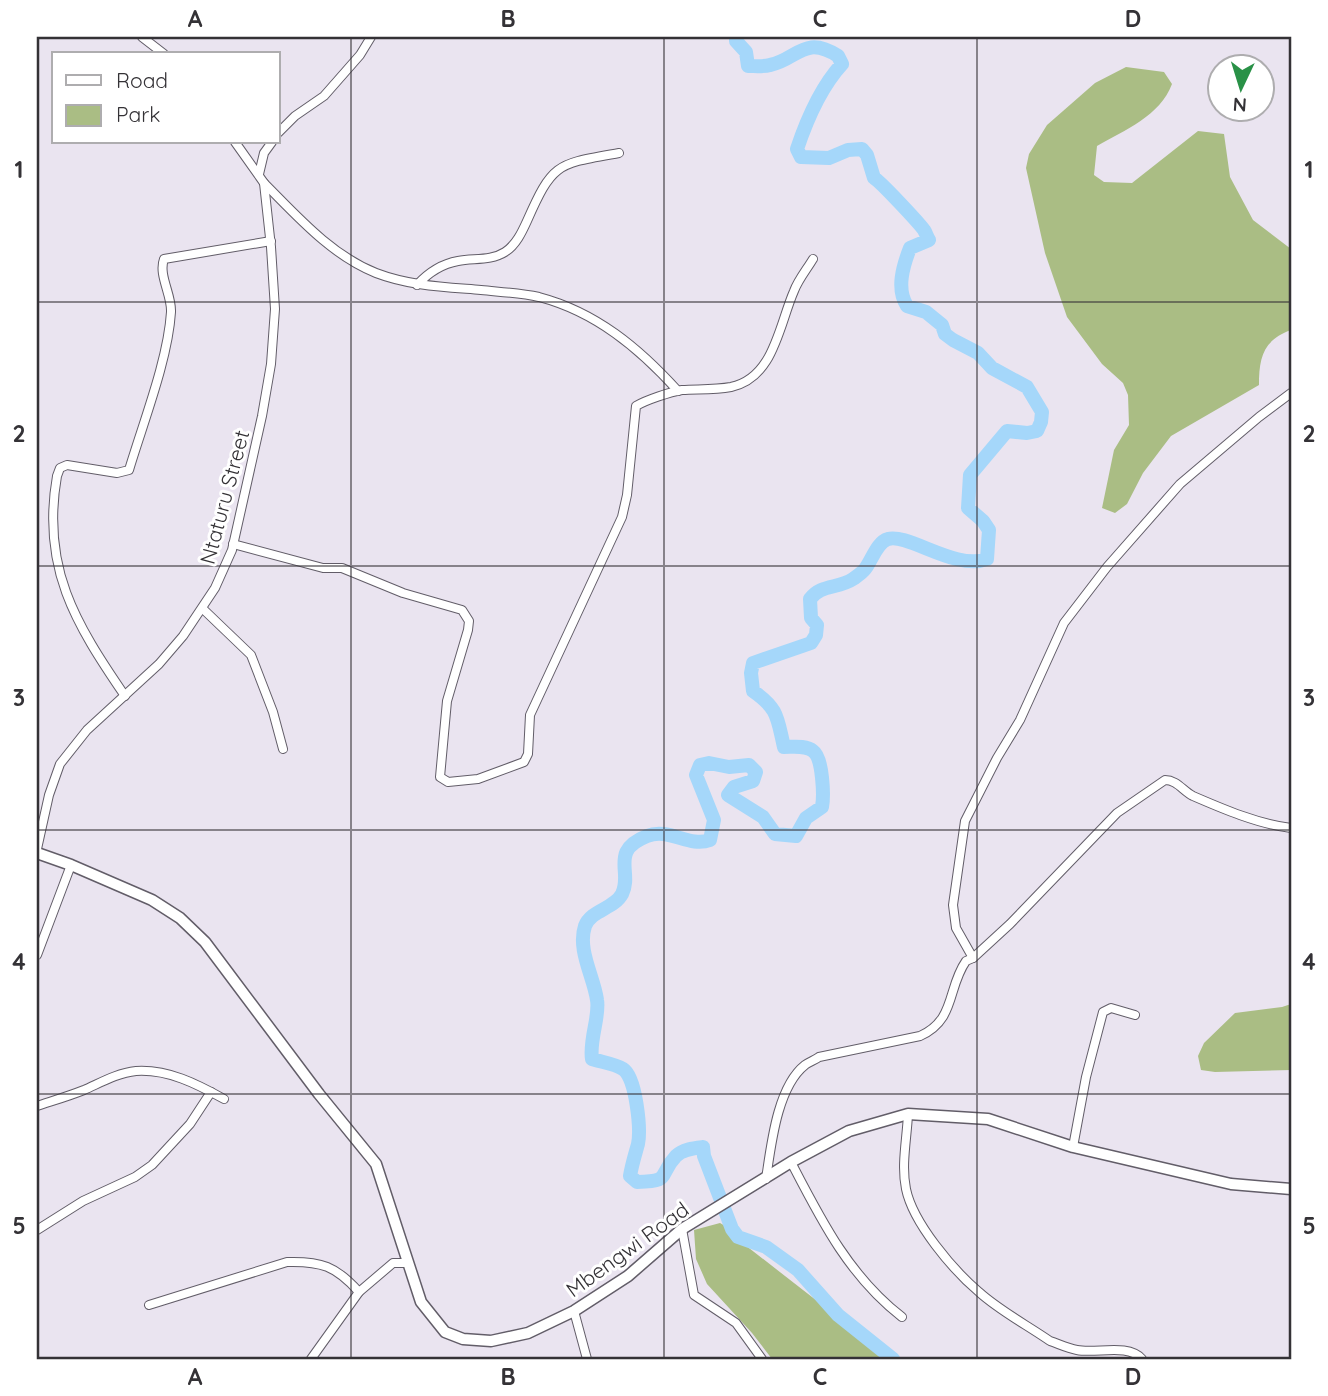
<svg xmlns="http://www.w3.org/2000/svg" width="1328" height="1396" font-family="Quicksand,sans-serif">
<rect width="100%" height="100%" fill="#eae4f0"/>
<g fill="#aabd84">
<path d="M1126,67L1164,72L1172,84C1160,116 1125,130 1097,146L1094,175L1104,182L1132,183L1198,131L1224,134L1230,177L1253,220L1291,249V330C1263,340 1259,358 1259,385L1171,436L1143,473L1127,504L1115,513L1102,508L1114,450L1129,425L1128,395L1123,383L1102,364L1067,317L1045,253L1026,168L1029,154L1047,125L1095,83Z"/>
<path d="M1291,1004V1070L1215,1072L1201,1070L1198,1056L1204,1043L1235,1013L1282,1007Z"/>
<path d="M720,1223L732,1230L740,1241L866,1339L884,1359H772L752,1333L707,1284L696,1259L694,1230Z"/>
</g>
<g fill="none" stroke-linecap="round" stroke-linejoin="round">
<path stroke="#a5d7fa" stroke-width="14" d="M736,37V41L746,52L748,66C755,66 763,67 770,65C797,60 804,34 838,56L842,64C820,88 807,119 797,149L801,157L829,158L848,150L862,149L867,155L874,178C880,181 919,223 924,230C926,233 927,237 929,240L910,248C903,266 896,289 907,306L926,312L942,325L945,334L953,340L978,353L992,368L1027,387L1042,412L1041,422L1037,431L1027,433L1007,431L970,475L968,508L983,521L989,530L987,559C956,571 908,533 888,539C877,542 872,560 865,569C862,573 857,576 853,579C838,589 821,584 810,599L811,618L817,625L816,635L811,643L753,663L751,673L753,691C779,709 777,718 784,747C793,747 806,745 813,751C823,758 824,796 822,807L806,818L796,836L775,834L763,817L728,795L734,787L753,781L756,772L749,765L729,767L709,763L700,765L696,775L714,820L710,840C689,848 669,827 647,836C609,851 633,872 622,894C614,909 591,910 585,926C577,950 594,977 597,1000C600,1016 589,1040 592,1059C601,1062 615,1064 623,1069C636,1077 641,1129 638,1144C635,1155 632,1164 630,1176L637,1182C673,1181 657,1176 676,1156C683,1149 694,1148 703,1147L704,1156L732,1229L738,1237L766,1247L798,1270L838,1315L893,1359"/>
<defs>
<g id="minor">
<path d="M142,37L164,54"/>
<path d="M278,133L295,116L324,96L360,55L371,37"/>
<path d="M259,174L264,153L272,142"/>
<path d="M264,183C297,216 331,255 376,273C410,286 445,287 481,290C500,292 520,293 539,297C596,312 639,348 678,391"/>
<path d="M417,285C428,273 441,264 458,261C474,258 491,261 505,252C516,245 522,232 527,221C553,162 557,164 619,153"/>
<path d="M233,544L323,568H342L403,593L462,610L469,621L468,630L447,701L440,777L448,782L478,779L524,762L528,754L530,715L622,517L627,495L636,406C646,400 670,392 682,390C698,389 714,390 731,387C774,378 779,325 794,291C798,280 807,269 813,259"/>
<path d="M203,609L251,655L273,712L283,749"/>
<path d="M125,696C75,623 41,567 57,476L60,468L67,465L117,473L129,470C143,423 168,360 171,312C172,295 158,275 164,259L271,241"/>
<path d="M37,849L49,795L60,764L87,730L159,664L183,636L215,588L232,550L262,416L271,364L275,309L271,247L264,183L235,142"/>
<path d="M37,955L71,865"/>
<path d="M973,958L956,928L953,905L965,821L997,758L1020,720L1064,623L1107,567L1180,484L1259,417L1291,393"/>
<path d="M37,1106C52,1101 69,1096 84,1090C100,1083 117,1073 136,1071C168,1069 197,1084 224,1099"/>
<path d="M908,1114C907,1138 901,1165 906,1189C913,1223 953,1270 979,1292C1000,1311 1027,1325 1050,1341C1059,1344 1067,1348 1077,1350C1096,1354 1128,1343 1142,1359"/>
<path d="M1073,1147L1086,1077L1103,1012L1111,1008L1135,1015"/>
<path d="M791,1162C821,1220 849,1276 902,1317"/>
<path d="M766,1179C771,1146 777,1087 805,1065C809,1062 815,1060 819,1057L920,1036C956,1020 947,988 966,961L973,958L1010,924L1117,813L1165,780C1177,780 1183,791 1193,796C1223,809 1258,824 1291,828"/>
<path d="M682,1229L694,1295L736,1323L762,1359"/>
<path d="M37,1230L83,1201L135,1177L152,1165L190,1124L211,1092"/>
<path d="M149,1305L287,1262C321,1261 336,1266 359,1292"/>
<path d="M574,1311L587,1359"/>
<path d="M311,1359L359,1292L393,1263H407"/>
</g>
<path id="major" d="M37,853L71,865L152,900L180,918L205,942L319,1094L376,1164L421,1302L445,1332L463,1339L491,1341L528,1333L574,1311L628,1276L682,1229L791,1162L849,1131L908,1114L988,1119L1073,1147L1231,1184L1291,1189"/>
</defs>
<use href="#minor" stroke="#625d68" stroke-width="10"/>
<use href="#major" stroke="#625d68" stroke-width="13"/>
<use href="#minor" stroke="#fff" stroke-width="8"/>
<use href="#major" stroke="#fff" stroke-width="10"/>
</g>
<path fill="none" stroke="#343236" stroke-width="2" stroke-opacity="0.55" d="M351,37V1359M664,37V1359M977,37V1359M37,302H1291M37,566H1291M37,830H1291M37,1094H1291"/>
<g text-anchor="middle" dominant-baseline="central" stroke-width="6" stroke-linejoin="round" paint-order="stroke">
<g font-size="21" fill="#343236" stroke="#fff">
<text transform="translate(224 497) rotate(-75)">Ntaturu Street</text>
<text transform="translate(627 1249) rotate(-36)">Mbengwi Road</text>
</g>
</g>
<rect width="1328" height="1396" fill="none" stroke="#ffffff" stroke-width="77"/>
<rect x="52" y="52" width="228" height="91" fill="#ffffff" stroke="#aeadaf" stroke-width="2"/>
<rect x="66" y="75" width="35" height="10" fill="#ffffff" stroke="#aeadaf" stroke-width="2"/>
<text x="116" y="88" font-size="21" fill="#343236">Road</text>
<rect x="66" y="105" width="35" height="21" fill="#aabd84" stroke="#aeadaf" stroke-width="2"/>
<text x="116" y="122" font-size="21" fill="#343236">Park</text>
<g transform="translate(1241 88) rotate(184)"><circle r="33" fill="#ffffff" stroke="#aeadaf" stroke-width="2"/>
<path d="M0-5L12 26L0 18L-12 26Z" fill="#299147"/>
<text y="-10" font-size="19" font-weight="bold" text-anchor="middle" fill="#343236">N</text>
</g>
<rect x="38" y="38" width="1252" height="1320" fill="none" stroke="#343236" stroke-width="2.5"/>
<g font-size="23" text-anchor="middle" font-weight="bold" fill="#343236">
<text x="195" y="27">A</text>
<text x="508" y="27">B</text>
<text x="820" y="27">C</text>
<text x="1133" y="27">D</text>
<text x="19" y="178">1</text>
<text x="1309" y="178">1</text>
<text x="19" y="442">2</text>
<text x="1309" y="442">2</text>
<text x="19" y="706">3</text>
<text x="1309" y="706">3</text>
<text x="19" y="970">4</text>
<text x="1309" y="970">4</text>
<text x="19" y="1234">5</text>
<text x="1309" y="1234">5</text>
<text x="195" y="1385">A</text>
<text x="508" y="1385">B</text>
<text x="820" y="1385">C</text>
<text x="1133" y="1385">D</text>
</g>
</svg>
